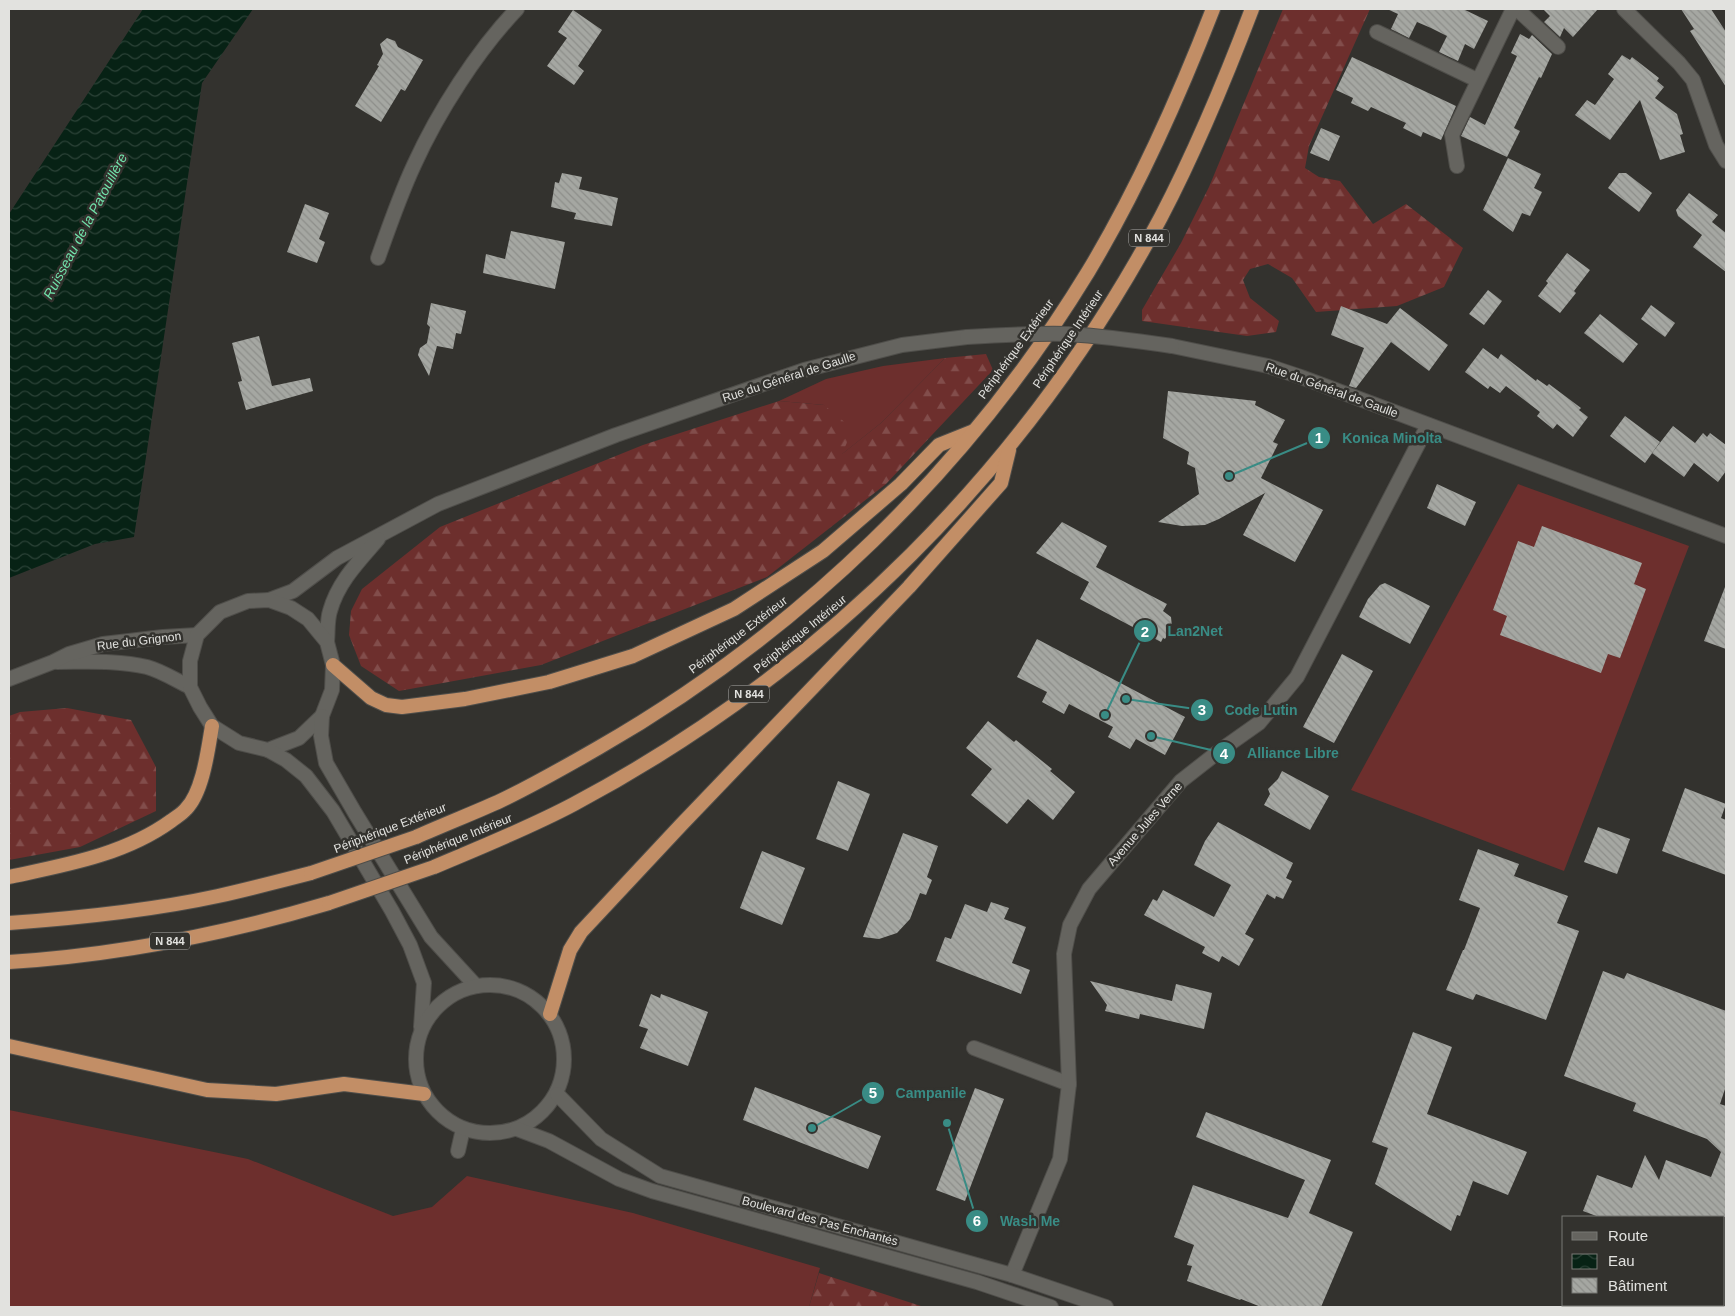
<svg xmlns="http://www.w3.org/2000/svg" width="1735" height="1316" font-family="Arial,sans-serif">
<defs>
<pattern id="forest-firs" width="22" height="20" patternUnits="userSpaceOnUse" patternTransform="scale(1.25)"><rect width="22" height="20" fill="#6d2f2d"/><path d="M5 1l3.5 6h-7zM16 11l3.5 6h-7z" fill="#824d4b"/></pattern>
<pattern id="water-waves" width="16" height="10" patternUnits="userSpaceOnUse" patternTransform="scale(1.25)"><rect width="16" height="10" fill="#072215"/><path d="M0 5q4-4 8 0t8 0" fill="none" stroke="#2b4237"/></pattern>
<pattern id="building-back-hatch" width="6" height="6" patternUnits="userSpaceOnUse" patternTransform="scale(1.25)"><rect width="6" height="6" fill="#a5a7a2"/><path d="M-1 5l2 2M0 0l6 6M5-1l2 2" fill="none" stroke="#8d8e8a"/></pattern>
</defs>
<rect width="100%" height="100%" fill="#33322e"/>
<g fill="#6d2f2d">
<path d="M945,358L881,423L841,455L824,405L779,401L826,379L883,366Z"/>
<path d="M1518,484L1689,546L1564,871L1351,790Z"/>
<path d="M9,1110L248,1159L393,1216L432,1207L467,1176L633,1213L820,1268L809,1307H9Z"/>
</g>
<g fill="url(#forest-firs)">
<path d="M1283,9H1370L1309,146L1305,168L1319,177L1340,181L1373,224L1406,204L1463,248L1444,287L1397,306L1316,312L1292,278L1268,264L1250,269L1243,280L1250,298L1279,321L1276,332L1247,336L1142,321V310L1181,243L1209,187Z"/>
<path d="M986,354L993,370L886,484L767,577L541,665L399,691L361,666L349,635L351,611L362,589L440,527L643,445L779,401L824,405L848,425V440L842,454L881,423L945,358Z"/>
<path d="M67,708L131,720L156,767V811L80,847L9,860V716L20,712Z"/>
<path d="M819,1273L924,1307H809Z"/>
</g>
<path fill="url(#water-waves)" d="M143,9H253L202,83L134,537L95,544L9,578V214Z"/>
<g fill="url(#building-back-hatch)">
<path d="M1387,9H1463L1488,21L1474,49L1465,44L1458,61L1439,52L1447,36L1431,28L1417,22L1409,38L1391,29L1398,14Z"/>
<path d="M1543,9H1598L1573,37L1564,28L1560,37L1544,22L1550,16Z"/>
<path d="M1681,9H1711L1726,32V87L1690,31L1694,29Z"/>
<path d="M573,10L602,30L578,66L584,71L574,85L547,66L567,38L558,32Z"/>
<path d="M1520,34L1529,39L1532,35L1552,54L1541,78L1539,77L1514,128L1520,131L1507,157L1461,136L1470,117L1485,125L1517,56L1511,53Z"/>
<path d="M387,38L395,41L398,47L423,60L405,91L401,89L381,122L355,106L379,66L377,65L383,54L380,44Z"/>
<path d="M1622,55L1630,60L1632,57L1659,78L1657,81L1664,87L1655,98L1677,114L1683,134L1680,135L1685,152L1660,160L1640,100L1610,140L1575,115L1587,100L1595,105L1614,79L1608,74Z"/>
<path d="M1352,57L1456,106L1441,140L1423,132L1421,137L1403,128L1406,123L1371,107L1368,111L1351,103L1353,98L1336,90Z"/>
<path d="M1321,128L1340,136L1329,161L1310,153Z"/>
<path d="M1508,158L1541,174L1534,188L1542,192L1530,216L1522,213L1513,232L1483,210Z"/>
<path d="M562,173L582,177L579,189L618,198L612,226L574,219L576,213L551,207L555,182L559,183Z"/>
<path d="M1619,173H1626L1652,193L1639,212L1608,188Z"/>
<path d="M1689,193L1718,215L1712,222L1726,233V272L1693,247L1702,235L1678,216L1676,210Z"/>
<path d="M305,204L329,213L319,239L325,242L317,263L287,252Z"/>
<path d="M511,231L565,242L555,289L483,273L486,254L505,259Z"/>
<path d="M1567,253L1590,270L1574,291L1576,293L1560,313L1538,296L1548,283L1546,281Z"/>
<path d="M1488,290L1502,301L1484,325L1469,314Z"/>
<path d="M431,303L466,311L461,334L456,333L453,349L437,346L429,376L418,355L420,348L427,343L430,327L427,324Z"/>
<path d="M1651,305L1675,323L1665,337L1641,319Z"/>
<path d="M1341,306L1387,324L1400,308L1448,345L1429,371L1391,342L1356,388L1349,386L1364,348L1331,335Z"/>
<path d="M1600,314L1638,344L1623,363L1584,333Z"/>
<path d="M259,336L272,386L310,378L313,391L246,410L238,382L242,381L232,343Z"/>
<path d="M1483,348L1498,359L1501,354L1536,381L1537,379L1547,386L1549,384L1581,408L1579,410L1588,417L1573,437L1557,424L1553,429L1537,416L1540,412L1506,386L1500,393L1490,386L1488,389L1465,372Z"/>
<path d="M1168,391L1256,401L1255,405L1285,420L1273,442L1278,444L1261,478L1323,510L1295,562L1243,535L1265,493L1219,519L1205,525L1182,526L1158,522L1199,494L1195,468L1187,464L1189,452L1163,438Z"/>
<path d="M1625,416L1660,442L1645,463L1610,436Z"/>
<path d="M1673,426L1695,443L1703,433L1707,437L1710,433L1726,445V471L1718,482L1694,463L1684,477L1652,453Z"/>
<path d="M1437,484L1476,502L1465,526L1427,508Z"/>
<path d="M1062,522L1107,546L1096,567L1167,604L1163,611L1171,617L1172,627L1165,639L1163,638L1161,642L1080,599L1089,582L1036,553Z"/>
<path d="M1542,526L1642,563L1634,584L1646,589L1620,658L1608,654L1601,673L1500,635L1507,616L1493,610L1518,541L1534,547Z"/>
<path d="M1385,583L1430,606L1410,644L1359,617L1368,599L1380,585Z"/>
<path d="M1725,587H1726V649L1704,641Z"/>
<path d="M1037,639L1185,717L1165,755L1136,739L1130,749L1108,737L1113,727L1069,704L1064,714L1042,702L1047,692L1017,677Z"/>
<path d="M1342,654L1373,671L1334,743L1303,727Z"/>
<path d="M988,721L1014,742L1016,740L1052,769L1050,771L1075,792L1053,820L1028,799L1007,824L971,795L992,769L966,748Z"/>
<path d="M1282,771L1329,796L1310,830L1264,805L1270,794L1268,789L1278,779Z"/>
<path d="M838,781L870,794L848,851L816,839Z"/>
<path d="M1685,788L1726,804L1721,818L1726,820V875L1662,851Z"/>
<path d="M1218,822L1293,863L1286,878L1292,881L1283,899L1276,896L1275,899L1267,894L1245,934L1254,939L1239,966L1222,956L1219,962L1202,953L1205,947L1144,915L1153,899L1157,901L1163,890L1214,917L1231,885L1194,865L1205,841Z"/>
<path d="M1598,827L1630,839L1617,874L1584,862Z"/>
<path d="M903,833L938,846L927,877L932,880L926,895L920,893L910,919L897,933L879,939L863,937Z"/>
<path d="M1478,849L1519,864L1514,876L1568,896L1557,923L1579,931L1546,1020L1476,994L1473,1000L1446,990L1463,950H1464L1480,908L1459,900Z"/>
<path d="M762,851L805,868L782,925L740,908Z"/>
<path d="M991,902L1009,908L1004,919L1026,927L1012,963L1030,970L1021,994L936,961L945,937L951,939L965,904L987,912Z"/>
<path d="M1603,971L1624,979L1627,973L1726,1011V1086L1720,1104L1726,1106V1217H1599L1583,1211L1597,1175L1632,1188L1645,1155L1659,1180L1666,1160L1711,1177L1721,1152L1707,1139L1633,1111L1636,1103L1564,1076Z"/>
<path d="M1090,981L1172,1001L1176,984L1212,993L1204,1029L1140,1014L1139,1019L1105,1011L1107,1005Z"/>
<path d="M651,994L660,998L661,994L708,1012L688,1066L640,1048L648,1029L639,1026Z"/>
<path d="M1413,1032L1452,1047L1427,1114L1527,1152L1508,1195L1473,1181L1460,1216L1457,1215L1451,1231L1375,1184L1388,1148L1372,1142Z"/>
<path d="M755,1087L881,1136L868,1169L743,1120Z"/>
<path d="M975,1088L1004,1099L965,1201L936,1190Z"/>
<path d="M1206,1112L1331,1160L1309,1213L1353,1232L1321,1307H1261L1241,1299L1240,1300L1187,1281L1192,1266L1187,1265L1194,1245L1174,1237L1193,1185L1288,1218L1305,1180L1196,1137Z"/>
</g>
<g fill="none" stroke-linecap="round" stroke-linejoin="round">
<defs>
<g id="minor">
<path d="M1517,9L1558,47"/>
<path d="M1624,9L1679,63L1693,80L1716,145L1726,161"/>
<path d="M1377,32L1477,80"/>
<path d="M1457,166L1452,135L1513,9"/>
<path d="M378,258C389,227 400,195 414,165C438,112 477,51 517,9"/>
<path d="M974,1048L1069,1084"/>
<path d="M458,1151L463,1129"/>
<path d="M1012,1275L1060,1159L1069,1084L1064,954L1070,925L1089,889L1181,781L1218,752L1259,723L1297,677L1428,425"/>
</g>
<g id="tertiary">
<path d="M1172,346L1268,366L1301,377L1726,536"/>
<path d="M269,600L293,591L337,558L438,504L616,435L804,370L902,345L967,337"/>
<path d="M327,642C328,632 327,620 330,611C338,582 359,561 378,539"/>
<path d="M57,662C87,662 118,660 147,667C162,671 177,681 190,687"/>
<path d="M9,679L53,662L69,654L103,644L163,637L197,635"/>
</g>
<g id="secondary">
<path d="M269,600L291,608L308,619L327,642L333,665L332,690L322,716L299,738L268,750L239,743L212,726L200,707L190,687V661L197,635L220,612L248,601Z"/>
<path d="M322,716L321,736L326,763L355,813L431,937L476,986"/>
<path d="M268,750L286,760L306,776L333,811L392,911L410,945L424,983L421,1027"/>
<circle cx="490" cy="1059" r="74"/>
<path d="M557,1094L601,1139L660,1176L1012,1275L1106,1307"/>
<path d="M517,1129L549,1141L619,1179L652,1191L977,1282L1051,1307"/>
</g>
<g id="trunk">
<path d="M333,665L371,698L386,705L402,707L465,699L549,682L633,656L734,609L823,551L901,484L939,445L974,431"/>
<path d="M416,837C443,825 471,814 498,802C532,786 565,767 598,748C797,634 968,469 1088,272C1138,189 1178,99 1213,9"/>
<path d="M434,867C481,847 529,828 574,804C824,671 1028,467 1161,217C1196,150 1225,80 1252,9"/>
<path d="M9,877C65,865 124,855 171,821C176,817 182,814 186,809C203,792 208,749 212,726"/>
<path d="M9,923C79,918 149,911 218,896C249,889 280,881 311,873"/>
<path d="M9,962C117,955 225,934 329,903"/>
<path d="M550,1014L570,950L581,932L681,825L909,587L1001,483L1009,450"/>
<path d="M9,1046L207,1090L276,1094L344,1084L424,1094"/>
</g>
</defs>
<use href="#minor" stroke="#4f4e4a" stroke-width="16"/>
<use href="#tertiary" stroke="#4f4e4a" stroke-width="16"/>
<use href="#secondary" stroke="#4f4e4a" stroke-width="16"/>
<use href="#trunk" stroke="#4f4e4a" stroke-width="16"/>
<use href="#minor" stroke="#65645f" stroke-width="14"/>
<use href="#tertiary" stroke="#65645f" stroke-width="14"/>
<use href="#secondary" stroke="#65645f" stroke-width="14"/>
<use href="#trunk" stroke="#c28e66" stroke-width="14"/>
<defs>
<path id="tertiary-bridge" d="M967,337C1001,335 1035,333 1068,334C1103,336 1138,341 1172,346"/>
<g id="trunk-bridge">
<path d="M311,873L416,837"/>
<path d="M329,903L434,867"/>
</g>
</defs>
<use href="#tertiary-bridge" stroke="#4f4e4a" stroke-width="16" stroke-linecap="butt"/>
<use href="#trunk-bridge" stroke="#4f4e4a" stroke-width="16" stroke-linecap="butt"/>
<use href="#tertiary-bridge" stroke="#65645f" stroke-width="14"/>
<use href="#trunk-bridge" stroke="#c28e66" stroke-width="14"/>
</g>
<g text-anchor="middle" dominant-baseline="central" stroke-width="5" stroke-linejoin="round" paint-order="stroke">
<g fill="#33322e" stroke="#aeadaa" stroke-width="1">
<rect x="1129" y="229.5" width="40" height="17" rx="4"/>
<rect x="729" y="685.5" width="40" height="17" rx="4"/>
<rect x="150" y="932.5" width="40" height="17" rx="4"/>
</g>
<g font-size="11" font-weight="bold" fill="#e2e2df">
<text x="1149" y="238">N 844</text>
<text x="749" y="694">N 844</text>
<text x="170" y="941">N 844</text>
</g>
<g font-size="12" fill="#e2e2df" stroke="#33322e">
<text transform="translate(1068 339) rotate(-56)">Périphérique Intérieur</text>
<text transform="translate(1016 349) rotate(-54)">Périphérique Extérieur</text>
<text transform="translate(789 377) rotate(-18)">Rue du Général de Gaulle</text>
<text transform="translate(1332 390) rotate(20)">Rue du Général de Gaulle</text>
<text transform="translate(800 634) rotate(-39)">Périphérique Intérieur</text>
<text transform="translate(738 635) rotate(-37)">Périphérique Extérieur</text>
<text transform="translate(139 641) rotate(-7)">Rue du Grignon</text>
<text transform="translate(1145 824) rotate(-49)">Avenue Jules Verne</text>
<text transform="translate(390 828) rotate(-21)">Périphérique Extérieur</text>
<text transform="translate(458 839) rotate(-22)">Périphérique Intérieur</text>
<text transform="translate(820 1221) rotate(15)">Boulevard des Pas Enchantés</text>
</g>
<g font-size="14" font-style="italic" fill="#71e3ab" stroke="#33322e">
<text transform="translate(85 226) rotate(-62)">Ruisseau de la Patouillère</text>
</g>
</g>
<path fill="none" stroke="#398c85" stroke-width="2" d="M1229 476L1319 438M1105 715L1145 631M1126 699L1202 710M1151 736L1224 753M812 1128L873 1093M947 1123L977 1221"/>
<g fill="#398c85" stroke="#33322e" stroke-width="2">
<circle cx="1229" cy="476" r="5"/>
<circle cx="1105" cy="715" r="5"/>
<circle cx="1126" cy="699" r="5"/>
<circle cx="1151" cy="736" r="5"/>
<circle cx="812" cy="1128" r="5"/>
<circle cx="947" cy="1123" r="5"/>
<circle cx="1319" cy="438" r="12"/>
<circle cx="1145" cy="631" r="12"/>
<circle cx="1202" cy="710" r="12"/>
<circle cx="1224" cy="753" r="12"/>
<circle cx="873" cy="1093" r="12"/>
<circle cx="977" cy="1221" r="12"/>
</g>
<g font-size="15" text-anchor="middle" font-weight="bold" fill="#fff">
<text x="1319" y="443">1</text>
<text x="1145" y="637">2</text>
<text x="1202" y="715">3</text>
<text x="1224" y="759">4</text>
<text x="873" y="1098">5</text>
<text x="977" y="1226">6</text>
</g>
<g font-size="14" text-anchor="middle" font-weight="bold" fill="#398c85" stroke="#33322e" stroke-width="5" stroke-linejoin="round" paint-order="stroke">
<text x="1392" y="443">Konica Minolta</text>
<text x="1195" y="636">Lan2Net</text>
<text x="1261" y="715">Code Lutin</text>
<text x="1293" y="758">Alliance Libre</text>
<text x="931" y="1098">Campanile</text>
<text x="1030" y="1226">Wash Me</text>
</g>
<rect width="1735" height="1316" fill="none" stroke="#e2e2df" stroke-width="20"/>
<rect x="1562" y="1216" width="162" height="90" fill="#33322e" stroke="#797875"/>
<rect x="1572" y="1232" width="25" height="8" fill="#65645f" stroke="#797875"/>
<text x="1608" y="1241" font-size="15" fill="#e2e2df">Route</text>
<rect x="1572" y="1254" width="25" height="15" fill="url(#water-waves)" stroke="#797875"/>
<text x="1608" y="1266" font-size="15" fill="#e2e2df">Eau</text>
<rect x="1572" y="1278" width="25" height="15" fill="url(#building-back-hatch)" stroke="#797875"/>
<text x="1608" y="1291" font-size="15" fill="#e2e2df">Bâtiment</text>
</svg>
